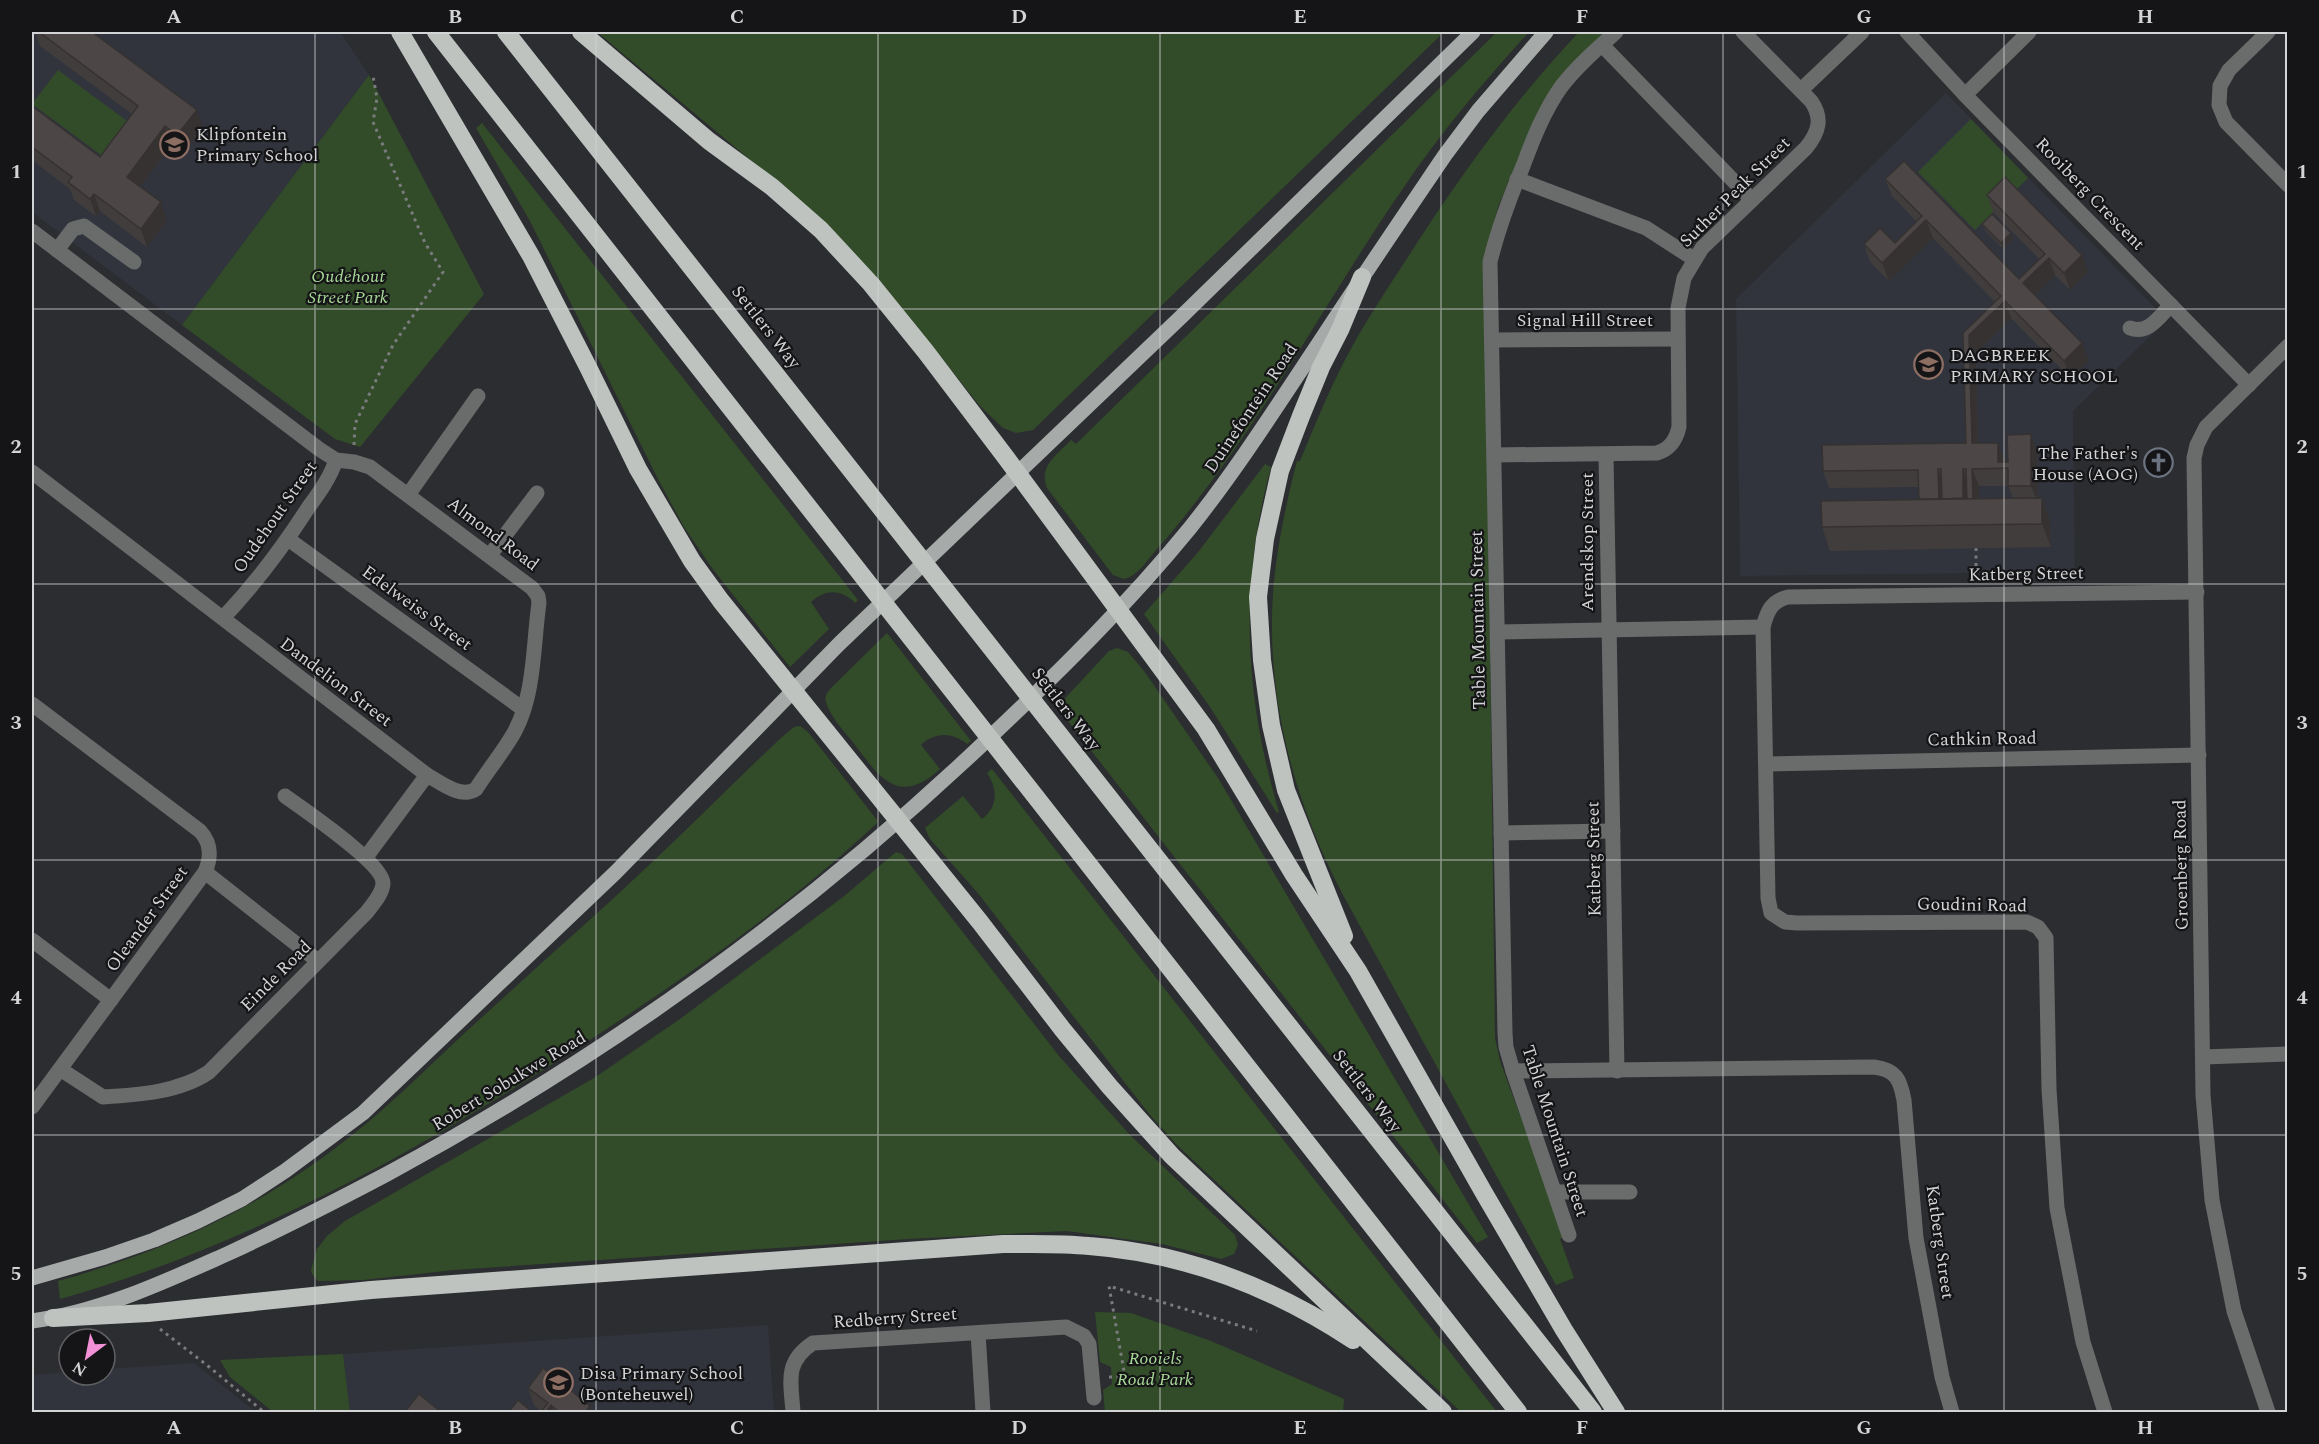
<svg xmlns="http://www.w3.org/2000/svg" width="2319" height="1444" font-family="Spectral,serif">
<rect width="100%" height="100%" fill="#2c2d30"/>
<g fill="#31343d">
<path d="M32,32H340L369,75L182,325L32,212Z"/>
<path d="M1946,93L2167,320L2073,411L2075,572L1740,576L1736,299Z"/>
<path d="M768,1325L774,1412H350L343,1354Z"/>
<path d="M194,1363L256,1412H32V1375L69,1372V1375H105V1369Z"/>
</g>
<g fill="#324c29">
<path d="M597,32H1444L1033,430L1016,433L1003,428L980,406L885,287L819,217Z"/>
<path d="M1497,32H1529C1485,80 1443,130 1406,184C1322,305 1255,438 1157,549C1148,559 1138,576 1124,579L1113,575L1047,488C1038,466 1058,454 1071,440L1076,444Z"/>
<path d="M1579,32H1606L1553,86L1538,111L1498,207L1485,261L1495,1038L1500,1061L1565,1237L1560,1239L1574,1278L1556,1285L1342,893C1292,797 1264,690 1274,581C1278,541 1287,500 1297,461H1300C1316,422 1332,383 1353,345C1369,316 1388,288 1406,260C1458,179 1513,102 1579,32Z"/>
<path d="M58,70L127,121L101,155L32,104Z"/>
<path d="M369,75L484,294L360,447L335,439L182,325Z"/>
<path d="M1971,119L2028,178L1975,230L1918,172Z"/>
<path d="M482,123L858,600L855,603C842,589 825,589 811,602L829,629L790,667L712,568L684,527L659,481L530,221L476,128Z"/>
<path d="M1265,464L1271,467C1239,585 1244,695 1279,812L1277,813L1210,707L1144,614L1199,551Z"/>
<path d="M887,633L971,741L967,744C952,732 935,732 921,745L940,769C897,808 879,776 852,741C843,730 830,716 826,702C824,697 827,693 830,689Z"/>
<path d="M1117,648L1128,652L1144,671L1218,778L1488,1237L1477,1243L1057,707L1109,651Z"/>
<path d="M800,726L808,732L877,820V823C796,899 704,965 611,1026C441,1139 256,1244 60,1299L58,1281C174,1249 274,1201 367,1123C409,1088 448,1047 489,1011C541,963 594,917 646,868C692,825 736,780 782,737L794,727Z"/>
<path d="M992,769L1497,1412H1461L1176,1144L1150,1115L977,892L930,839L925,828L963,796L982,819C998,807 998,789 987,773Z"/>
<path d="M896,852L902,854L1059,1056L1130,1135L1235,1235L1238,1245L1234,1254L1221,1259L1162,1244L1067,1231L908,1239L454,1270L363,1280L318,1281L312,1274L311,1270L317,1249L327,1236L345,1221L594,1078L680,1019L843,897Z"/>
<path d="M1095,1312L1131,1313L1211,1341L1344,1399L1343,1412H1105L1103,1390L1112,1384L1111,1367L1100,1362Z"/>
<path d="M343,1354L350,1412H273L230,1377L220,1360Z"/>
</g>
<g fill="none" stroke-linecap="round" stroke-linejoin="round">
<g stroke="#7a7b7d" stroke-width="3" stroke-dasharray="3 4.5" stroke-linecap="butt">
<path d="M354,445L355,424L393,345L443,272L425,243L373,122L377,98L373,76"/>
<path d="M1976,548V578"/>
<path d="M160,1329L208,1366L264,1412"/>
<path d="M1109,1377H1125L1109,1286L1257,1331"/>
</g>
<g stroke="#6a6c6b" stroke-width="15">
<path d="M1907,32L1965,95"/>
<path d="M2029,32L1965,95L2249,385"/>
<path d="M2268,32L2229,70L2220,86L2219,105L2226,122L2288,185"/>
<path d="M1602,45L1752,200"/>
<path d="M1801,90L1862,32"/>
<path d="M1517,179L1646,228L1694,259"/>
<path d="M32,231L319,449L336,460L354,462L370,467L532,588L538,596L539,603C533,645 535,693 515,731C504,751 488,770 476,789C461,799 441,783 427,775L32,472"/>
<path d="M57,250L73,229L84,226L134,262"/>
<path d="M2130,328C2148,335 2159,317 2171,305"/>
<path d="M1492,340L1678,339"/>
<path d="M1494,455L1657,453C1670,449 1676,440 1679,427L1678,308L1684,278L1702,248L1806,148C1819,132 1823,118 1811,101L1743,32"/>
<path d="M1606,455C1608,660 1614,865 1617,1071"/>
<path d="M408,495L478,396"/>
<path d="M288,539L523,709"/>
<path d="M490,555L537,493"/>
<path d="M223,618C255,584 283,547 308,508C319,493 330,478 336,460"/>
<path d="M1498,632L1763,627"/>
<path d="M32,704L200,831C212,844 211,858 205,872L32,1107"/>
<path d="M1767,764L2199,755"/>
<path d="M1501,833L1613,831"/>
<path d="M366,857L427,775"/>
<path d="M205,872L318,961"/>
<path d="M32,940L111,1000"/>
<path d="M2203,1057L2288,1054"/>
<path d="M60,1069L103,1097C138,1095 180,1092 209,1072L367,912C373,904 383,893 383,883C383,863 304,810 285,796"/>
<path d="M1513,1071L1874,1067C1896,1070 1900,1079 1904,1100L1916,1238L1942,1377L1952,1412"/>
<path d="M1555,1192H1630"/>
<path d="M1569,1235L1513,1071L1506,1047L1505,1033L1490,262C1498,229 1510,197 1523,166C1533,139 1544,111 1561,87C1576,67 1597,49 1616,32"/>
<path d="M978,1333L983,1412"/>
<path d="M793,1412C791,1382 784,1362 813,1343L1066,1327L1084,1336L1089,1344L1094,1398"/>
<path d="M2105,1412L2083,1342L2057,1208L2049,1089L2046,938L2038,927L2027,922L1797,923L1785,922L1771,913L1768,898L1763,627C1767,612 1771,601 1788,597L2197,592"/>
<path d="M2268,1412L2234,1311L2212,1200L2203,1095L2194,458L2197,445L2206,427L2288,346"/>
</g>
<g stroke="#a6aaa8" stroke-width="15">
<path d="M32,1278L105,1257L154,1240L198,1221L242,1199L285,1171L363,1113L616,872L839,644L1182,316L1473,32"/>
<path d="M32,1321C100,1312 164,1282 227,1254C281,1229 334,1202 387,1174C606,1056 808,910 988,739C1059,672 1128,604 1190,528C1237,469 1277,406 1319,343C1360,280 1403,217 1445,155L1478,111L1546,32"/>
</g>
<g stroke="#bec3c0" stroke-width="18">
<path d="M400,32L531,256L588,367L638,469L692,561L721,601L980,922L1063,1030L1110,1087L1172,1156L1443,1412"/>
<path d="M436,32L1518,1412"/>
<path d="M506,32L1593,1412"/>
<path d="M581,32L709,141L772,187L821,230L871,284L926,352L1007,459L1206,729L1294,875L1358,971L1484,1193L1564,1330L1616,1412"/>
<path d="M1344,936L1286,790L1271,725L1262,660L1258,597L1265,539L1280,471L1301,416L1321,367L1340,330L1362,277"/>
<path d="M53,1318L148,1313L371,1290L1003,1244C1032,1244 1060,1243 1089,1246C1184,1253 1274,1288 1353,1340"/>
</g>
</g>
<g fill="#413d3c" fill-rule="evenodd">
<path d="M35,32H92L203,127L184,153L172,144L140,187L167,220L147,247L100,211L96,216L74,200L70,189L32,160V106L100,157L132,114L40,46Z"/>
<path d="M1885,179L2019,279L2039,259L1993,212L1987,195L2088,272L2070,290L2055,275L2035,295L2089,360L2070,378L2011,318L1976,353L1978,443L2005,460V462H2008L2037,452L2038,498H2042L2050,521L2051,547L1830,551L1822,527L1919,500V487L1829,488L1823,471L1966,443L1963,333L1995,302L1933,238L1889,281L1870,262L1864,244L1895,243L1917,222L1892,196ZM1979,486H2008L2013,498L1979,499Z"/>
<path d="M1982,224L2013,239L2003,249L1985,230Z"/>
<path d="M528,1388L590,1406L592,1413H540L541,1411L534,1405Z"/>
</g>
<g fill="#353231">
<path d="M197,110L203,127L184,153L177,135Z"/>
<path d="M165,126L172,144L134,195L127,177Z"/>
<path d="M94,194L100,211L96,216L90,199Z"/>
<path d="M161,202L167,220L147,247L141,229Z"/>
<path d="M1926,220L1933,238L1889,281L1882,263Z"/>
<path d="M2011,233L2013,239L2003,249L2001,243Z"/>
<path d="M2082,255L2088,272L2070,290L2064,273Z"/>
<path d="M2049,258L2055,275L2030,300L2023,283Z"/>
<path d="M2005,301L2011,318L1976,353L1978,460L1972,443L1969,335Z"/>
<path d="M2082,343L2089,360L2070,378L2064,361Z"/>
<path d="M2031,434L2037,452L2038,503L2031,486Z"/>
<path d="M1998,443L2005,460V468L1998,462Z"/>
<path d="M1938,469L1945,487V516L1939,499Z"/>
<path d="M1963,469L1969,487V505L1963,498Z"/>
<path d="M1972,469L1979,486V523L1973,505Z"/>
<path d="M2042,498L2050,521L2051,547L2042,524Z"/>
<path d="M551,1405L554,1413H545Z"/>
<path d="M590,1406L592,1413H585Z"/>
</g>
<g fill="#4c4746" stroke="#353231" stroke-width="1.5">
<path d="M39,32H92L197,110L177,135L165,126L127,177L161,202L141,229L94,194L90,199L68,182L72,177L32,147V106L100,157L138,106Z"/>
<path d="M1904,161L2019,279L2045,254L1987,195L2005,177L2082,255L2064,273L2049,258L2023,283L2082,343L2064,361L2005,301L1969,335L1972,443H1998V462H2008L2007,435L2031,434V486H2008V468L1972,469L1973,499H1967L1966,469H1963V498L1942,499L1941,469H1938L1939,499H1919L1918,470L1823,471L1822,445L1966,443L1963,333L2001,296L1926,220L1882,263L1864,244L1880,228L1895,243L1922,216L1885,179Z"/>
<path d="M1992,214L2011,233L2001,243L1982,224Z"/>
<path d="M2042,498V524L1822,527L1821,501Z"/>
<path d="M543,1368L590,1406L585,1413H560L551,1405L545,1413H540L548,1403L528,1388Z"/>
<path d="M419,1394L442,1413H404Z"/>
<path d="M518,1400L533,1413H508Z"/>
</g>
<path fill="none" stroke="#d3d4d6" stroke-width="1.5" stroke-opacity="0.55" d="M315,32V1412M596,32V1412M878,32V1412M1160,32V1412M1441,32V1412M1723,32V1412M2004,32V1412M32,309H2288M32,584H2288M32,860H2288M32,1135H2288"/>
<defs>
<symbol id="school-ring" viewBox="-11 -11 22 22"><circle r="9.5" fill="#151517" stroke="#8d6e63" stroke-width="1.5"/><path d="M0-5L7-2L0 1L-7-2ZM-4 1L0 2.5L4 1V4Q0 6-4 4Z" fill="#8d6e63"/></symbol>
<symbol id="church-ring" viewBox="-11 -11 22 22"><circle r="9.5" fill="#151517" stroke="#6b7280" stroke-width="1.5"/><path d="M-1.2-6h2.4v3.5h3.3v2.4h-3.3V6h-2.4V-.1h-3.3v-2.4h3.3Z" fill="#6b7280"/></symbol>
</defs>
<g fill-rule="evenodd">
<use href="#school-ring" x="158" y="128" width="33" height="33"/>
<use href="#school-ring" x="1912" y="348" width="33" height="33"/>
<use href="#church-ring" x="2142" y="446" width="33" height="33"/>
<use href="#school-ring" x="542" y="1366" width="33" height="33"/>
</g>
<g text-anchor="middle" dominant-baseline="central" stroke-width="4.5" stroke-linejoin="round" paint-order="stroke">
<g font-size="18" fill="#d3d4d6" stroke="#151517" text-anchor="start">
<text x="196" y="134">Klipfontein<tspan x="196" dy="21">Primary School</tspan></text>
<text x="1950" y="355">DAGBREEK<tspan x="1950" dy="21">PRIMARY SCHOOL</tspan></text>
<text x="2138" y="453" text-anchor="end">The Father's<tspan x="2138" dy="21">House (AOG)</tspan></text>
<text x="580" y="1373">Disa Primary School<tspan x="580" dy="21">(Bonteheuwel)</tspan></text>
</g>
<g font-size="18" fill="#d3d4d6" stroke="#151517">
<text transform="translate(1735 192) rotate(-45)">Suther Peak Street</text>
<text transform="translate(2090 194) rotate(46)">Rooiberg Crescent</text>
<text x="1585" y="320">Signal Hill Street</text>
<text transform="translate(766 327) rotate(52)">Settlers Way</text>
<text transform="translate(1251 408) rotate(-56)">Duinefontein Road</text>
<text transform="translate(275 517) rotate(-55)">Oudehout Street</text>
<text transform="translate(493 534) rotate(37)">Almond Road</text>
<text transform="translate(1587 542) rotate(-90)">Arendskop Street</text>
<text transform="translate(2026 574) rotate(-1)">Katberg Street</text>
<text transform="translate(417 608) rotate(36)">Edelweiss Street</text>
<text transform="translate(1478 620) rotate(-91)">Table Mountain Street</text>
<text transform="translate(336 682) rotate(37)">Dandelion Street</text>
<text transform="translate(1066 709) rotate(52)">Settlers Way</text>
<text transform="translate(1982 739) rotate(-1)">Cathkin Road</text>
<text transform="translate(1594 859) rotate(-91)">Katberg Street</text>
<text transform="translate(2181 865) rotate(-91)">Groenberg Road</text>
<text transform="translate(1972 905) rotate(1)">Goudini Road</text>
<text transform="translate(147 919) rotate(-54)">Oleander Street</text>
<text transform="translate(276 976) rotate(-45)">Einde Road</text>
<text transform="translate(509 1081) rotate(-31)">Robert Sobukwe Road</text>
<text transform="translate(1367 1091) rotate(52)">Settlers Way</text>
<text transform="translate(1555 1131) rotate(72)">Table Mountain Street</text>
<text transform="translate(1940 1242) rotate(82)">Katberg Street</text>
<text transform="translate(895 1318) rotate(-4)">Redberry Street</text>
</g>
<g font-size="18" font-style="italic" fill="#a7d996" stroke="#151517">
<text x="348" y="276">Oudehout<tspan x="348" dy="21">Street Park</tspan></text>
<text x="1155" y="1358">Rooiels<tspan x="1155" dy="21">Road Park</tspan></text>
</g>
</g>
<rect width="2319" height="1444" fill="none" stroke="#151517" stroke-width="66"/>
<g transform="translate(87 1357) rotate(212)"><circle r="28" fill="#151517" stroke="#616163" stroke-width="1.5"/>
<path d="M0-4.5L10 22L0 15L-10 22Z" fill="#f391d6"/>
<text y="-9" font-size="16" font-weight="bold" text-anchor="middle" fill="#d3d4d6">N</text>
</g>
<rect x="33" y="33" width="2253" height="1378" fill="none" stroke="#d3d4d6" stroke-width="2"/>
<g font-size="20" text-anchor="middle" font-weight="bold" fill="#d3d4d6">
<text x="174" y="23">A</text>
<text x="455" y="23">B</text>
<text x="737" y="23">C</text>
<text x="1019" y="23">D</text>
<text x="1300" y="23">E</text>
<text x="1582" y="23">F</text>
<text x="1864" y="23">G</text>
<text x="2145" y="23">H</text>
<text x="16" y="178">1</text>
<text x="2302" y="178">1</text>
<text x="16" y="453">2</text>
<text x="2302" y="453">2</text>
<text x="16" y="729">3</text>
<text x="2302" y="729">3</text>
<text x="16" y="1004">4</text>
<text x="2302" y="1004">4</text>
<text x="16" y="1280">5</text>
<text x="2302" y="1280">5</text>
<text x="174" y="1434">A</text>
<text x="455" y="1434">B</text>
<text x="737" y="1434">C</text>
<text x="1019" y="1434">D</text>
<text x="1300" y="1434">E</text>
<text x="1582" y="1434">F</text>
<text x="1864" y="1434">G</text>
<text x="2145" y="1434">H</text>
</g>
</svg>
